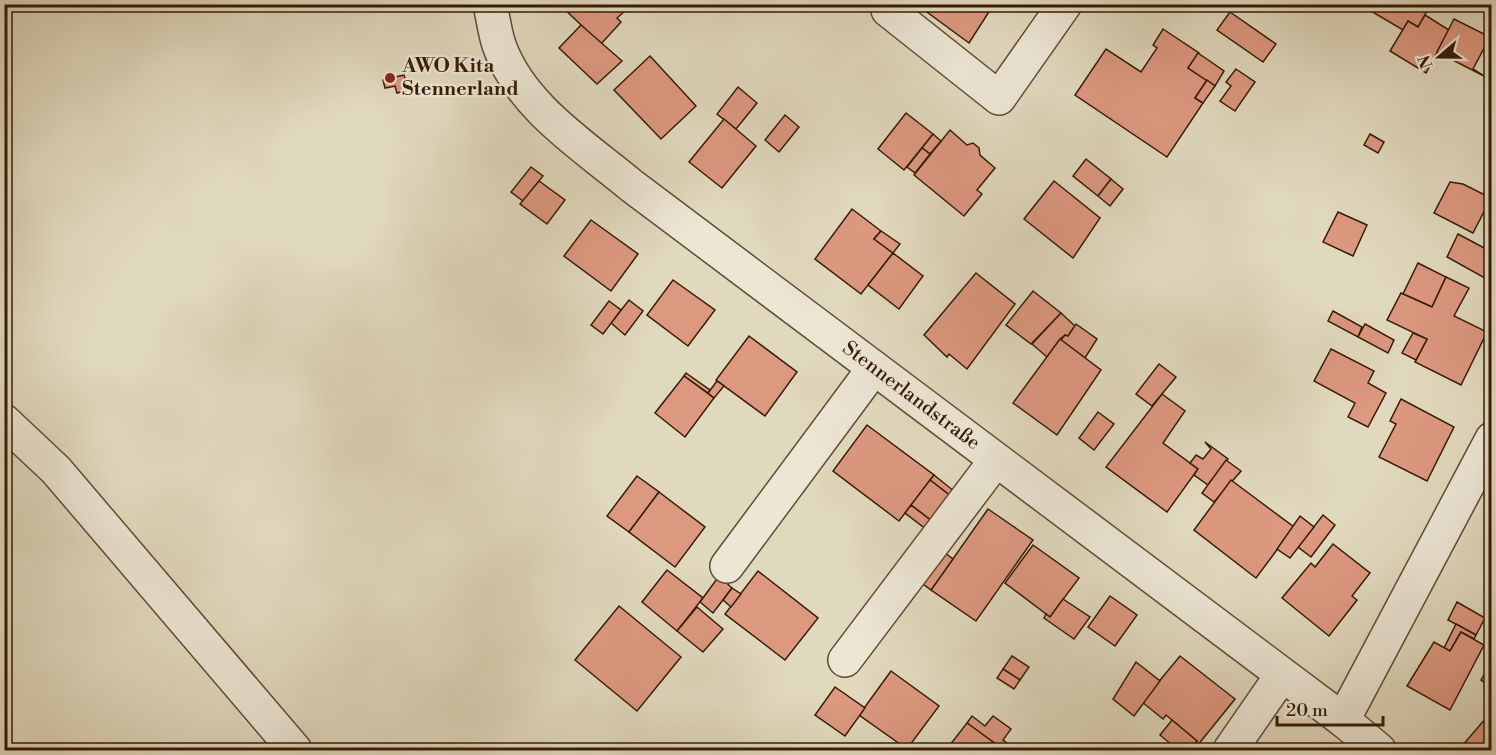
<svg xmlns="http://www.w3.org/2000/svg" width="1496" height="755" font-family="'Libre Bodoni',serif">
<rect width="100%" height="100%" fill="#e1d9be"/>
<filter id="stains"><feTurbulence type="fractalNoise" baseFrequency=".00333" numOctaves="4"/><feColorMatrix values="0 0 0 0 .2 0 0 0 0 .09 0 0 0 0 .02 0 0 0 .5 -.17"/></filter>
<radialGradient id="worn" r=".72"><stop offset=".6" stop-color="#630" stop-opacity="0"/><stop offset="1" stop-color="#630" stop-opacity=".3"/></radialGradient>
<g fill="#dd9880" stroke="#351c04" stroke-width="1.5">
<path d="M559,4H623L631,12L626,10L617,18L621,22L601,44Z"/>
<path d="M916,4H994L969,43Z"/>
<path d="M1365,4H1431L1418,27L1408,21L1403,30L1364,7Z"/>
<path d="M1230,12L1276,44L1263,62L1217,30Z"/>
<path d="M1425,15L1449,30L1426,73L1390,51L1408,21L1418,27Z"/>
<path d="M1454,19L1490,37L1473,69L1484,76L1437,52Z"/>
<path d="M581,25L622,61L597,84L559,48Z"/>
<path d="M1163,29L1199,53L1188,68L1207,80L1195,98L1203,103L1167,157L1075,95L1106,49L1141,72L1157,48L1153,45Z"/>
<path d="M1198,53L1224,71L1215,86L1188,68Z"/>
<path d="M650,56L696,106L661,139L614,90Z"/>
<path d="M1236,69L1255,82L1235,111L1220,101L1231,86L1226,82Z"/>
<path d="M404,75L408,90L397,93L395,86L385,88L383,80Z"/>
<path d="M1207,80L1215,86L1203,103L1195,98Z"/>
<path d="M738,87L757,103L736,129L717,114Z"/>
<path d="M906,113L933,134L904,170L878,149Z"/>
<path d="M785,115L799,127L779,152L765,140Z"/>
<path d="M724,119L756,146L722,188L689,162Z"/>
<path d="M950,130L967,145L973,143L979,148L980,155L995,168L977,190L982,194L964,216L914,175Z"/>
<path d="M933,134L941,141L930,154L922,148Z"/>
<path d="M1370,134L1384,142L1378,153L1364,145Z"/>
<path d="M922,148L930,154L915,173L907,167Z"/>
<path d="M1086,159L1111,179L1098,196L1073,176Z"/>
<path d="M531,167L543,176L523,201L511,192Z"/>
<path d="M1111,179L1123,189L1110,206L1098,196Z"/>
<path d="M539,181L565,200L547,224L520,204Z"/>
<path d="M1054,181L1100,218L1073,258L1024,219Z"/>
<path d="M1450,182L1463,184L1491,198L1473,233L1434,213Z"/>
<path d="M852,209L881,231L874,239L893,253L861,294L815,259Z"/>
<path d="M1338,212L1367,225L1353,256L1323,242Z"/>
<path d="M591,220L638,254L611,291L564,256Z"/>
<path d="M881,231L900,244L893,253L874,239Z"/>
<path d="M1458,234L1486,249L1489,244L1492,245V282L1447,257Z"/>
<path d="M893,253L923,276L899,309L868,285Z"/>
<path d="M1418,263L1446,277L1432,307L1403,294Z"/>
<path d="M976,273L1015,304L967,369L949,354L947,357L924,335Z"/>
<path d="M1446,277L1469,288L1454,316L1487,332L1461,385L1415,362L1427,339L1387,320L1401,293L1432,307Z"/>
<path d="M673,280L715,310L688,346L647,315Z"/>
<path d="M1033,291L1061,313L1031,344L1006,325Z"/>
<path d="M629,300L643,311L625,335L611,323Z"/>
<path d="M609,301L621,310L603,334L591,325Z"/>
<path d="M1333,311L1362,327L1358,337L1328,321Z"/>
<path d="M1061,313L1075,326L1068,336L1065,335L1060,339L1047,357L1032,344Z"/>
<path d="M1076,324L1097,339L1085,358L1061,340L1065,335L1068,336Z"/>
<path d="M1365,324L1394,340L1388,353L1358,337Z"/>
<path d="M1413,333L1427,339L1416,360L1402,353Z"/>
<path d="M749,336L797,372L765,416L716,380Z"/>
<path d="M1060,339L1101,370L1057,435L1013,403Z"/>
<path d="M1331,349L1374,371L1368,383L1386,393L1368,427L1348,417L1355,403L1314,381Z"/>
<path d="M1159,364L1176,377L1152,406L1136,394Z"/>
<path d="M686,373L710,390L708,393L684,376Z"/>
<path d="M684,376L714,398L685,437L655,413Z"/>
<path d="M717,381L724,386L714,398L708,393Z"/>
<path d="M1162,394L1185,411L1163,443L1198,469L1167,512L1106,467Z"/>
<path d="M1401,399L1454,427L1427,481L1379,457L1396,424L1390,421Z"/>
<path d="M1098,412L1114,424L1094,450L1079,438Z"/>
<path d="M867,425L934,475L899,521L833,471Z"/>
<path d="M1205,442L1228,459L1208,485L1194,475L1198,469L1190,463L1196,455L1203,459L1211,449Z"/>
<path d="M1226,460L1241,471L1214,502L1202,493Z"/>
<path d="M934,475L960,496L956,500L930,480Z"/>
<path d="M637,476L659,492L629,532L607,516Z"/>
<path d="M930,480L956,500L937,525L911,505Z"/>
<path d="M1231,480L1294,527L1256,578L1194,530Z"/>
<path d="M659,492L705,527L675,567L629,532Z"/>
<path d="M911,505L937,525L931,533L905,513Z"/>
<path d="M988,509L1033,540L976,621L931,590Z"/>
<path d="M1323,515L1335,525L1311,557L1298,547Z"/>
<path d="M1300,516L1314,527L1290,558L1277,549Z"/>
<path d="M1333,544L1370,573L1352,596L1357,600L1329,636L1282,598L1311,563L1315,567Z"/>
<path d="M1033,545L1079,578L1050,617L1005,583Z"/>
<path d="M941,550L953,559L931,590L919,581Z"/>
<path d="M667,570L703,598L677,631L642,602Z"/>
<path d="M758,571L818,618L785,660L725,614Z"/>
<path d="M719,576L732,588L713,613L700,602Z"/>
<path d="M732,588L741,594L731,607L723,600Z"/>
<path d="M1110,596L1137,615L1115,646L1088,627Z"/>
<path d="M1063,599L1090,617L1074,639L1044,618L1046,614L1050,617Z"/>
<path d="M1457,602L1485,618L1476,635L1448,620Z"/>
<path d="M619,606L681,657L637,711L575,660Z"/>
<path d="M697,607L723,629L703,652L677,631Z"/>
<path d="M1456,624L1476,635L1474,639L1461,632L1450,651L1444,648Z"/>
<path d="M1461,632L1484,645L1450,710L1407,686L1434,642L1450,651Z"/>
<path d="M1012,656L1029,667L1020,680L1003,669Z"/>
<path d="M1180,656L1235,699L1197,746L1195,745L1197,741L1166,715L1163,719L1142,702Z"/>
<path d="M1136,662L1160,681L1134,716L1113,699Z"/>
<path d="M1492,662V689L1481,680Z"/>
<path d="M1003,669L1020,680L1014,689L997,678Z"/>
<path d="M891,671L939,706L907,749L859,715Z"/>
<path d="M835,687L865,708L845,736L815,715Z"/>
<path d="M1492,711V750H1467L1462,746Z"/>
<path d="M972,716L985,726L993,716L1011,729L1003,740L1016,750H1004L967,723Z"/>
<path d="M1172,720L1197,741L1190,750H1178L1160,735Z"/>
<path d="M967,723L1004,750H946Z"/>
</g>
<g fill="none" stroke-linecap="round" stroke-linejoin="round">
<defs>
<g id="minor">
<path d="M490,4C493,18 495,33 499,45C520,106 584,146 632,186L1343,720L1379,750"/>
<path d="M888,10L999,98L1065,4"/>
<path d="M4,421L56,470L295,750"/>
<path d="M727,566L874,368"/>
<path d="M845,660L996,460"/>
<path d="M1343,720L1492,439"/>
<path d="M1230,750L1282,675"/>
</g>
</defs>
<use href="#minor" stroke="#604b32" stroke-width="36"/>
<use href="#minor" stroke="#ece6d5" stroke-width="33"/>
</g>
<circle fill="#8f2418" stroke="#ece6d5" stroke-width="2" cx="390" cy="78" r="6"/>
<g text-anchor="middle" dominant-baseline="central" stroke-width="4.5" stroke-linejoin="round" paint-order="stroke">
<g font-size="20" font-weight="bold" fill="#351c04" stroke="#ece6d5" text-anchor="start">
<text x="402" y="66">AWO Kita<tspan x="402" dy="23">Stennerland</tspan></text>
</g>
<g font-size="20" fill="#351c04" stroke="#ece6d5">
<text transform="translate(911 396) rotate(37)">Stennerlandstraße</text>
</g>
</g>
<rect width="1496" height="755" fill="none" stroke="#e1d9be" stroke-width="24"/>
<rect x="6" y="6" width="1484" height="743" fill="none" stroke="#351c04" stroke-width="3"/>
<rect x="12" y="12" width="1472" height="731" fill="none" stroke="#351c04" stroke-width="1.5"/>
<g transform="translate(1439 57) rotate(250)" stroke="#ece6d5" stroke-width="4.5" paint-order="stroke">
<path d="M0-4.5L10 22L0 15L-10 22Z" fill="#351c04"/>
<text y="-9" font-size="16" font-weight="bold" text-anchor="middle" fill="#351c04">N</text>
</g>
<path d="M1277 716v9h106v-9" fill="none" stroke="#351c04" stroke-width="3"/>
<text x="1286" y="716" font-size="18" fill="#351c04" stroke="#ece6d5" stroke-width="4.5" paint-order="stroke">20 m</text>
<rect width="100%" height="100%" filter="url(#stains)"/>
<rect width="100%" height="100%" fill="url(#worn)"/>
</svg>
